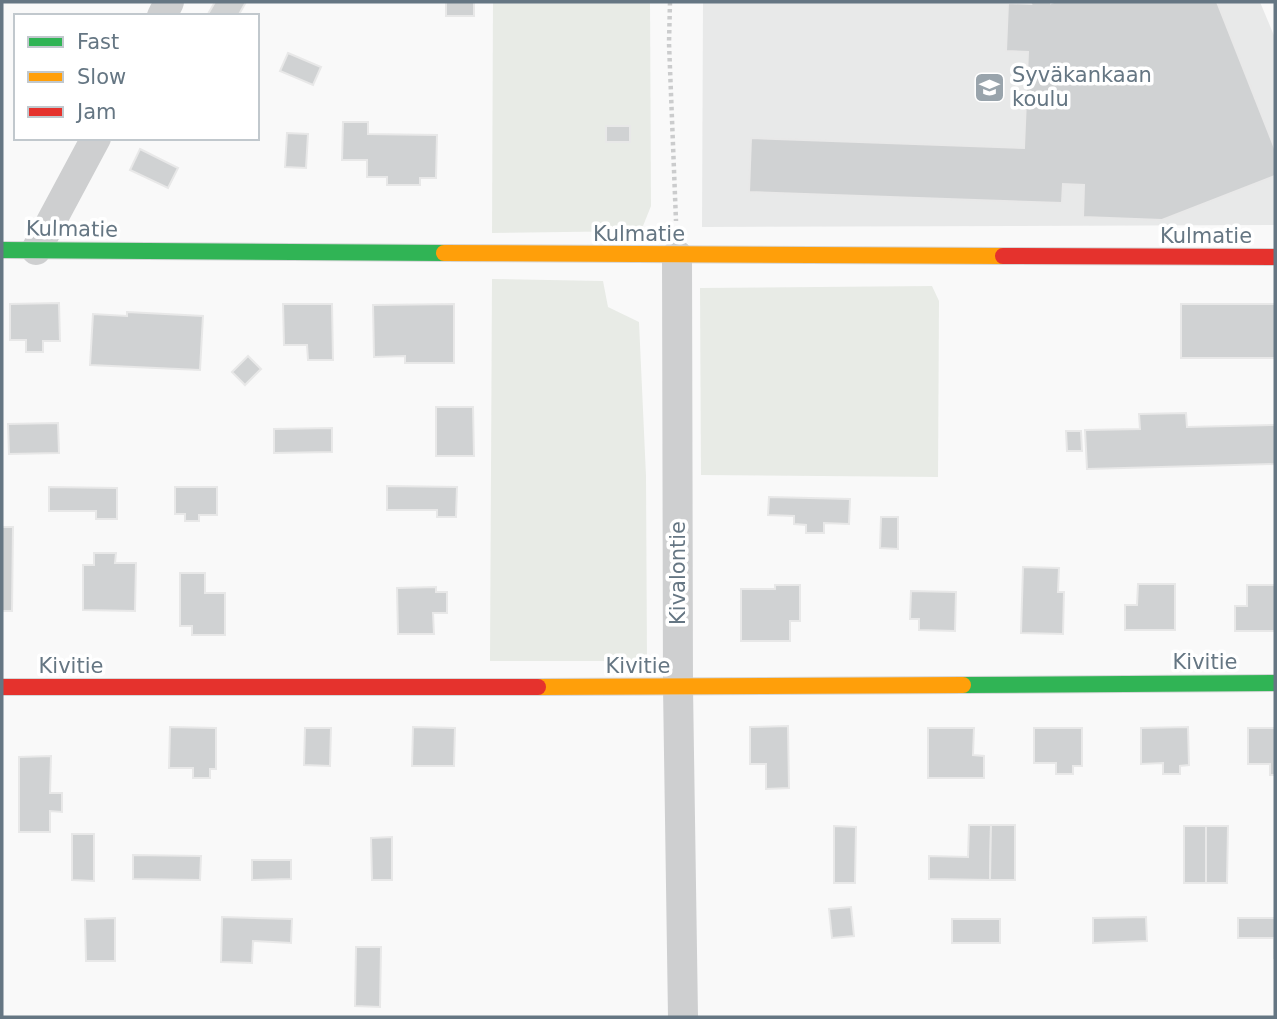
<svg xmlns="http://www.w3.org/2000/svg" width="1277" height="1019" font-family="'DejaVu Sans',sans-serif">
<rect width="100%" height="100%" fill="#f9f9f9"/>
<path fill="#e8e9e9" d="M703,2H1260L1275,38V225L702,227Z"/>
<g fill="#e8ebe6">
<path d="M493,2H650L651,206L641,231L492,233Z"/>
<path d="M492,279L603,281L608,307L639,322L646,476L647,661H490Z"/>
<path d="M932,286L939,301L938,477L701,475L700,288Z"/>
</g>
<g fill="#d0d2d3" stroke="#e8e8e8" stroke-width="2">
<path d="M215,2H246L238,16H211L208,14Z"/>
<rect x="446" y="2" width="28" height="14"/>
<path d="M1030,2H1051V3L1054,2H1217L1275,149V176L1162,220L1083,217L1084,185L1063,184L1062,203L749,192L751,138L1024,148L1028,52L1006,51L1008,3L1031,4Z"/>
<path d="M288,53L321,67L313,85L280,71Z"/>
<path d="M343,122H368V134L437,135L436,178H420V185H387V177H367V160H342Z"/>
<rect x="606" y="126" width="24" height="16"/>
<path d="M287,133L308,134L306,168L285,167Z"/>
<path d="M140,149L178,168L168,188L130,170Z"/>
<path d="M59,303L60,341H43V352H26V340H10V304Z"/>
<path d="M283,304H332L333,360H308L307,345H284Z"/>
<path d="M454,304V363H405V356L374,357L373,305Z"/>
<rect x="1181" y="304" width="94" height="54"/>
<path d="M127,312L203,316L200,370L90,365L93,314L127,316Z"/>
<path d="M248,356L261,369L245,385L232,372Z"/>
<path d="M436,407H473L474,456H436Z"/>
<path d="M1186,413L1187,427L1275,425V464L1087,469L1085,430L1140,429L1139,414Z"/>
<path d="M58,423L59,453L9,454L8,424Z"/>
<path d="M332,428V452L274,453V429Z"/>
<path d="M1066,431H1081L1082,451H1067Z"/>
<path d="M387,486L457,487L456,517H437V510H387Z"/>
<path d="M49,487L117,488V519H96V511H49Z"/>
<path d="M175,487H217V515H199V521H185V514H175Z"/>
<path d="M769,497L850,499L849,524L824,523V533H806V525L794,524V516L768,515Z"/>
<path d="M881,517H898V549L880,548Z"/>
<path d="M2,527H13L12,611H2Z"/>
<path d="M94,553H116L115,563H136L135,611L83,610V565H94Z"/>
<path d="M1023,567L1059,568L1058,592H1064L1063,634L1021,633Z"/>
<path d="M180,573H205V593H225V635H192V626H180Z"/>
<path d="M1138,584H1175V630H1125V605H1137Z"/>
<path d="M775,585H800V621H790V641H741V589H775Z"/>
<path d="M1247,585H1275V631H1235V606H1247Z"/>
<path d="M436,587V592H447V613H433L434,634H398L397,588Z"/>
<path d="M911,591L956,592L955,631L919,630V619H910Z"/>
<path d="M788,726L789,788L766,789V764H750V727Z"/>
<path d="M170,727L216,728V769H210V778H193V768H169Z"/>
<path d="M413,727L455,728L454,766H412Z"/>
<path d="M1188,727L1189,765L1180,766V774H1163V763L1141,764V728Z"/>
<path d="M305,728H331L330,766L304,765Z"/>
<path d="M928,728H974L973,755L984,756V778H928Z"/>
<path d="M1034,728H1082V766H1073V774H1056V763H1034Z"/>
<path d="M1248,728H1275V775H1270V764H1248Z"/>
<path d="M51,756L50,793H62V812L50,811V832H19V757Z"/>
<path d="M969,825H991L990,880L929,879V856L968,857Z"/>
<path d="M991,825H1015V880H990Z"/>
<path d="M834,826L856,827L855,883H834Z"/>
<rect x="1184" y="826" width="22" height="57"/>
<path d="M1206,826H1228L1227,883H1206Z"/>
<path d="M72,834H94V881L72,880Z"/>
<path d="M392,837V880H372L371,838Z"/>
<path d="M133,855L201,856L200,880L133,879Z"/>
<path d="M252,860H291V879L252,880Z"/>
<path d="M851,907L854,936L832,938L829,909Z"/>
<path d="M222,917L292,919L291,943L253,941L252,963L221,962Z"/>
<path d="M1146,917L1147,941L1093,943V918Z"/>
<path d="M115,918V961H86L85,919Z"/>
<path d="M1238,918H1275V958H1274V938H1238Z"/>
<rect x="952" y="919" width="48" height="24"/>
<path d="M356,947H381L380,1007L355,1006Z"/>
</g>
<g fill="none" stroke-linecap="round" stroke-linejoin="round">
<defs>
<g id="fast">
<path d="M2,250L444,253"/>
<path d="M963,685L1275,683"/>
</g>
<g id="slow">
<path d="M444,253L1003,256"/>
<path d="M538,687L963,685"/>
</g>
<g id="jam">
<path d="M1003,256L1275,257"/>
<path d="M2,687H538"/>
</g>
</defs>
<use href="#fast" stroke="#d5d6d7" stroke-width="18"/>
<use href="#slow" stroke="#d5d6d7" stroke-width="18"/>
<use href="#jam" stroke="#d5d6d7" stroke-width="18"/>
<path stroke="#cbcccd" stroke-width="4.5" stroke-dasharray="3.5 3.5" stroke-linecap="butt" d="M670,2L669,43L676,221"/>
<g stroke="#cecfd0" stroke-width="30">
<path d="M162,16L169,2"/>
<path d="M36,250L96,138"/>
<path d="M677,255L678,687L683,1017"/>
</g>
<use href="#fast" stroke="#30b455" stroke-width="16"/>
<use href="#slow" stroke="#ff9f0a" stroke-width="16"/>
<use href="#jam" stroke="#e5322d" stroke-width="16"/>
</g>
<defs>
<symbol id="school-square" viewBox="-11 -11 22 22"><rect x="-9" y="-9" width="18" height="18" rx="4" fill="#99a4ac" stroke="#fff"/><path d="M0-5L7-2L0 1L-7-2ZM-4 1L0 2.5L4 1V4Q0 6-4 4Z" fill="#fff"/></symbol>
</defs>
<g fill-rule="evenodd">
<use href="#school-square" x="972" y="70" width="35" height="35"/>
</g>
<g text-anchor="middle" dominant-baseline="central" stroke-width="7" stroke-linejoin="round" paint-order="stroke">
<g font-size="21" fill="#657683" stroke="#fff" text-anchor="start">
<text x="1012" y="75">Syväkankaan<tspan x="1012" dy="24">koulu</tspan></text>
</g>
<g font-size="21" fill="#657683" stroke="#fff">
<text transform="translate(72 229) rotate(1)">Kulmatie</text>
<text x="639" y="234">Kulmatie</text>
<text x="1206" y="236">Kulmatie</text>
<text transform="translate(678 573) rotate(-90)">Kivalontie</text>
<text x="1205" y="662">Kivitie</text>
<text x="71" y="666">Kivitie</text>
<text x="638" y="666">Kivitie</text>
</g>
</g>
<rect width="1277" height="1019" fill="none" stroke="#657683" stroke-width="7"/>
<rect x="14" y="14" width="245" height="126" fill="#ffffff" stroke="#c1c8cd" stroke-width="2"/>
<rect x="28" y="37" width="35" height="10" fill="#30b455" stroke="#c1c8cd" stroke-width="2"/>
<text x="77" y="49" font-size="21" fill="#657683">Fast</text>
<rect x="28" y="72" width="35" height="10" fill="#ff9f0a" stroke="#c1c8cd" stroke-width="2"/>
<text x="77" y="84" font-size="21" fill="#657683">Slow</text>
<rect x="28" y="107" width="35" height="10" fill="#e5322d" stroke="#c1c8cd" stroke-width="2"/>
<text x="77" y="119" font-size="21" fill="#657683">Jam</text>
</svg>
